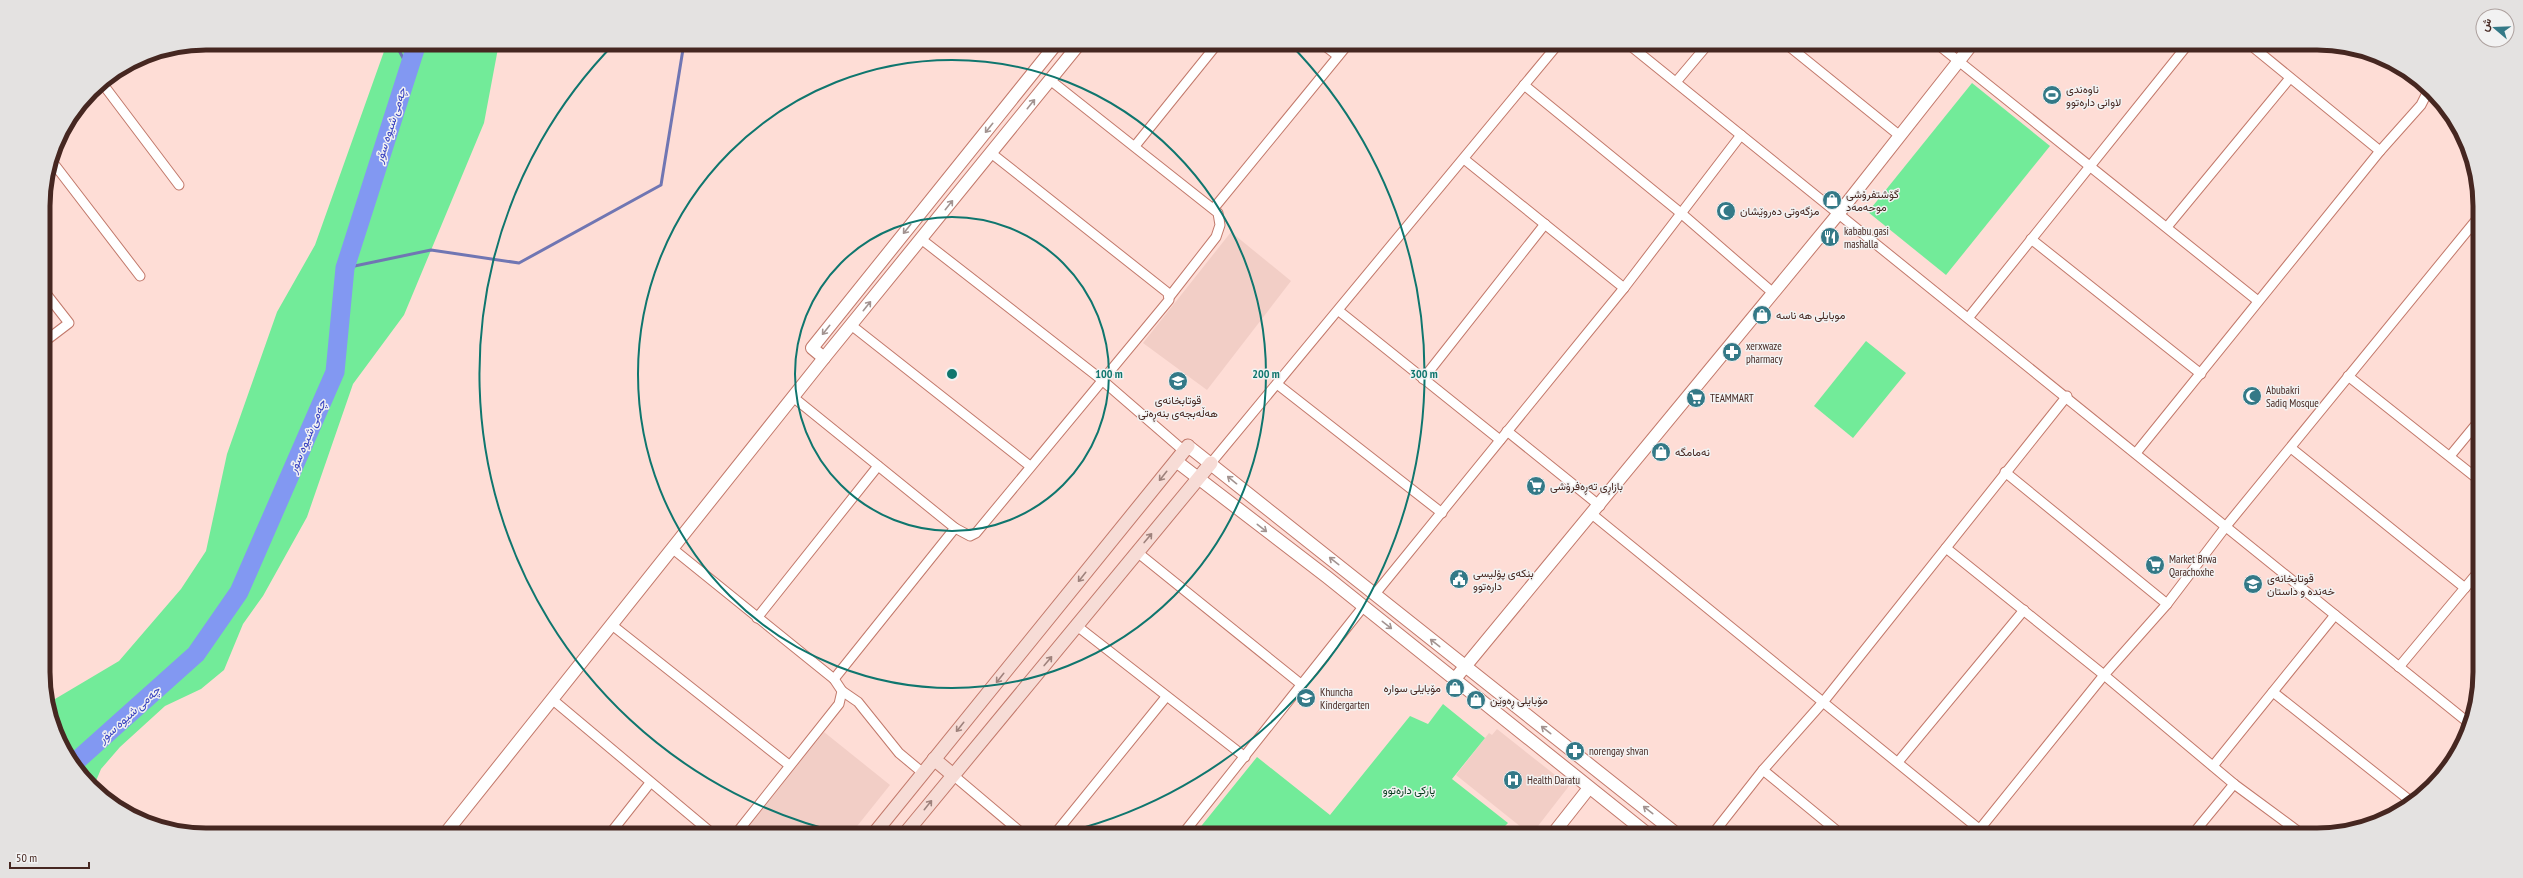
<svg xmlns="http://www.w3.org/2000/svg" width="2523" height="878" font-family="'PT Sans Narrow',Vazirmatn,sans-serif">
<rect width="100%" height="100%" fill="#feddd6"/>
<g fill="#f2cec6">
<path d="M1231,232L1291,281L1207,390L1143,343Z"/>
<path d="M1497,729L1569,786L1531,835L1456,775L1489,733L1492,735Z"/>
<path d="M824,732L890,785L850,835H742Z"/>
</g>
<g fill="#72eb99">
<path d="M387,43H499L484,123L404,315L353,384L307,517L263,596L243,624L224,670L201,689L165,706L120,747L101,769L93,788C68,767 57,737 47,708L55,699L119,661L181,589L206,551L227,454L277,312L315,245Z"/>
<path d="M1972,83L2050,146L1946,275L1868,212Z"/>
<path d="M1866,341L1906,373L1853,438L1814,406Z"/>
<path d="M1443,704L1485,738L1452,779L1508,823L1496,835H1194L1257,757L1330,815L1410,716L1428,724Z"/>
</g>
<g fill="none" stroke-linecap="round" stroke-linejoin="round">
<g stroke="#7076b3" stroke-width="3">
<path d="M395,43L409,69"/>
<path d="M345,268L431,250L519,263L661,185L684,43"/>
</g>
<path stroke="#8298f2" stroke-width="19" d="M73,764L196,654L239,592L335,372L345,268L417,43"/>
<defs>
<g id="minor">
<path d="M1321,43L1338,56"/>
<path d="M1627,43L2470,724"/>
<path d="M1785,43L1900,136"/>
<path d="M1936,43L2258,301"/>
<path d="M2248,43L2380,151"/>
<path d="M1050,80L1218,213L1220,225L1216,237L1170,296"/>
<path d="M1676,82L1709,43"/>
<path d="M102,83L179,185"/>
<path d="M1524,85L1682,214L1772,292"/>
<path d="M1135,146L1218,43"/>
<path d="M1464,159L1624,288"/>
<path d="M51,160L140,276"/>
<path d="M1214,208L1349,43"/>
<path d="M2167,227L2290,78"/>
<path d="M921,239L1102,380L1184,451"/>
<path d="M2031,239L2201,374"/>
<path d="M44,291L69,323L44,342"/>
<path d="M1339,311L1500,440"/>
<path d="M1969,317L2189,43"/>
<path d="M851,325L1030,466"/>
<path d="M2348,376L2479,480"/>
<path d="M1423,379L1545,224"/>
<path d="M1277,384L1442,513"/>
<path d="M793,397L955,528L970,536L976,533L1169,300L1168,293L991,153"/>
<path d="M1507,431L1600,506"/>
<path d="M2291,448L2465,588"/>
<path d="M2136,453L2380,151L2421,105L2429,89"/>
<path d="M2450,456L2478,422"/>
<path d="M1211,463L1559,43"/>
<path d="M2005,472L2167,604"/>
<path d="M1593,515L1979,829"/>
<path d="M1946,548L2104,675L2234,784L2303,835"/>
<path d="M673,549L834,679L842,691L839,704L735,835"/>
<path d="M1137,552L1302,685"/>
<path d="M1375,594L1624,288L1741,135"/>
<path d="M757,618L878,466"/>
<path d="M612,625L789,765"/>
<path d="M1077,626L1245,757"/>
<path d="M2399,667L2479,571"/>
<path d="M834,679L955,528"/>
<path d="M842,691L858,702L899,753L923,773"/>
<path d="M2273,692L2413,803"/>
<path d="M553,700L714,835"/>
<path d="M1898,762L2024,610"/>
<path d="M2213,766L2335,615"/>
<path d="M1763,770L1842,835"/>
<path d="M953,775L1024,835"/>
<path d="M609,835L650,783"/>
<path d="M1054,835L1166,697"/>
<path d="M1182,835L1363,607"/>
<path d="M1712,835L1763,770L1824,701L2067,396"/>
<path d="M1975,835L2104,675L2167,604L2227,525L2477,219"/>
<path d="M2192,835L2234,784"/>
</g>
<g id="tertiary">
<path d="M824,358L812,348L1057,43"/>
<path d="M1188,446L1678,835"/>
<path d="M1176,461L1327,577L1649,835"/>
<path d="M1454,680L1839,213L1973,43"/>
<path d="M444,835L824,358L1080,43"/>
<path d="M1552,835L1589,788"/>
</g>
<g id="secondary">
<path d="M934,759L953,775"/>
<path d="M873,835L1188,446"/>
<path d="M904,835L1211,463"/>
</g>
</defs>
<use href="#minor" stroke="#c2796b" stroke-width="11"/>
<use href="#tertiary" stroke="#c2796b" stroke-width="14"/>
<use href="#secondary" stroke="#c2796b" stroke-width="15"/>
<use href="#minor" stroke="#fff" stroke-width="9"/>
<use href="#tertiary" stroke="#fff" stroke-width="12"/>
<use href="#secondary" stroke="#f7dcd6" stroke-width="13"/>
</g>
<defs><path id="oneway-shaft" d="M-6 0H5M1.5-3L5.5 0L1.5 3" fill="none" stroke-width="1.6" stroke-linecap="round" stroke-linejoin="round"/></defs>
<g stroke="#a29390">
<use href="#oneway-shaft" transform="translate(1031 104) rotate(-51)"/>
<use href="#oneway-shaft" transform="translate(989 128) rotate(129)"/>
<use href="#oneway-shaft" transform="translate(949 205) rotate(-51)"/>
<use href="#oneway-shaft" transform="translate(907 229) rotate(129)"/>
<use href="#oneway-shaft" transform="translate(867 306) rotate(-51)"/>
<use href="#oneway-shaft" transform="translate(826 330) rotate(129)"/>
<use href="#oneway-shaft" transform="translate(1232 480) rotate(-141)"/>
<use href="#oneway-shaft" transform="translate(1262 528) rotate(38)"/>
<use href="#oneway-shaft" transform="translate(1334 561) rotate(-142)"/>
<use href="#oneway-shaft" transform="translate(1387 625) rotate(38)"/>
<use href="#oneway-shaft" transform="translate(1435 643) rotate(-142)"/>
<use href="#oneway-shaft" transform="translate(1546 730) rotate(-142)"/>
<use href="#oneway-shaft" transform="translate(1648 810) rotate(-142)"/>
</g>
<g stroke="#9e827c">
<use href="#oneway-shaft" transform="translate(1163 476) rotate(129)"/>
<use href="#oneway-shaft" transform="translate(1148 538) rotate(-50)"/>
<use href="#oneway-shaft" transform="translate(1082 577) rotate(129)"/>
<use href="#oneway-shaft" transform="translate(1048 661) rotate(-50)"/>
<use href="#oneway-shaft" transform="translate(1000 678) rotate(129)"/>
<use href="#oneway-shaft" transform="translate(960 727) rotate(129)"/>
<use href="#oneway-shaft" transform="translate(928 805) rotate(-51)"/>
</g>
<g fill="none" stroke="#0f766e" stroke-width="2">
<circle cx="952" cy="374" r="157"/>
<circle cx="952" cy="374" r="314"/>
<path d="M850 835A472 472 0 0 1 615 43M1289 43A472 472 0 0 1 1054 835"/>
</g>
<defs>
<symbol id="stadium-disc" viewBox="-11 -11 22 22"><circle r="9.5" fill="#347987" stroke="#f2f2f2"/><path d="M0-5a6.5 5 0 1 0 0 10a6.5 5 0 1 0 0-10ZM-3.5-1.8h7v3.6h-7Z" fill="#fff"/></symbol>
<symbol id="shop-disc" viewBox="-11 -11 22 22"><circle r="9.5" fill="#347987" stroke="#f2f2f2"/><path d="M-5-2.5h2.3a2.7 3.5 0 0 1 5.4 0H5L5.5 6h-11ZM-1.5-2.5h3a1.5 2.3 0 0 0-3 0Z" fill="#fff"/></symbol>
<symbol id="mosque-disc" viewBox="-11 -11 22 22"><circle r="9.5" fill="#347987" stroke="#f2f2f2"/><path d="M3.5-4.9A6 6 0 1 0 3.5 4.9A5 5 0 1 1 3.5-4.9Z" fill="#fff"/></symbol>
<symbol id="restaurant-disc" viewBox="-11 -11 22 22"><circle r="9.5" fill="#347987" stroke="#f2f2f2"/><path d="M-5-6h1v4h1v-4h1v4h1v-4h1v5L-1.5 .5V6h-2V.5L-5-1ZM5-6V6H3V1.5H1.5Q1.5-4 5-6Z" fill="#fff"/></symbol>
<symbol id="pharmacy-disc" viewBox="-11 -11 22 22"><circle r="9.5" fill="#347987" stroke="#f2f2f2"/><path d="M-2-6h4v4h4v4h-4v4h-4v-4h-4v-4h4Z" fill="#fff"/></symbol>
<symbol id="school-disc" viewBox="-11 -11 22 22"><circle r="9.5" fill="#347987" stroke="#f2f2f2"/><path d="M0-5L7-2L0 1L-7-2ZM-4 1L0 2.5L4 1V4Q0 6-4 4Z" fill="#fff"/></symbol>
<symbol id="supermarket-disc" viewBox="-11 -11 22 22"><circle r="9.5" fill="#347987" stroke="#f2f2f2"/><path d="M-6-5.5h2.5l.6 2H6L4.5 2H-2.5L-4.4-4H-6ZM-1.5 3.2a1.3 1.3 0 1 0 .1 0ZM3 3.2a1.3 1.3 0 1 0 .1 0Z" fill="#fff"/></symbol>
<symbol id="civic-disc" viewBox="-11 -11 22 22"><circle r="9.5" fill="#347987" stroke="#f2f2f2"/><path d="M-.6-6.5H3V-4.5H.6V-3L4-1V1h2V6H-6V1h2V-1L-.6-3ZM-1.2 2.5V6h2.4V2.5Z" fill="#fff"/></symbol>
<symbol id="hospital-disc" viewBox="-11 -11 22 22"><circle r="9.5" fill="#347987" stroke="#f2f2f2"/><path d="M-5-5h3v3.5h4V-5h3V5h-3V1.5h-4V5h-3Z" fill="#fff"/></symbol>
</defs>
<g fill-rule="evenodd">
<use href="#stadium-disc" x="2041" y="84" width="22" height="22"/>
<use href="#shop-disc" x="1821" y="189" width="22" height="22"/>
<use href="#mosque-disc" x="1715" y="200" width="22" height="22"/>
<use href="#restaurant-disc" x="1819" y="226" width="22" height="22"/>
<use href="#shop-disc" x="1751" y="304" width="22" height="22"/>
<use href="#pharmacy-disc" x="1721" y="341" width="22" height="22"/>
<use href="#school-disc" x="1167" y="370" width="22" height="22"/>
<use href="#mosque-disc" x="2241" y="385" width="22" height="22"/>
<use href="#supermarket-disc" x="1685" y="387" width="22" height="22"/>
<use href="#shop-disc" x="1650" y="441" width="22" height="22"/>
<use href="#supermarket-disc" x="1525" y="475" width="22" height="22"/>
<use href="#supermarket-disc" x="2144" y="554" width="22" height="22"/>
<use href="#civic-disc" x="1448" y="568" width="22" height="22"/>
<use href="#school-disc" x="2242" y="573" width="22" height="22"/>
<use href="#shop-disc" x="1444" y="677" width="22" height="22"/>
<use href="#school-disc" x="1295" y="687" width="22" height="22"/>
<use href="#shop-disc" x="1465" y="689" width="22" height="22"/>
<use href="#pharmacy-disc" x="1564" y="740" width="22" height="22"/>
<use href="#hospital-disc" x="1502" y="769" width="22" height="22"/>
</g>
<g text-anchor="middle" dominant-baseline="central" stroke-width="3" stroke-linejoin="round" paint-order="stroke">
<g font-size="11" fill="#462721" stroke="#f2f2f2" text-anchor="start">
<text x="2066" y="89">ناوەندی<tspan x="2066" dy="13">لاوانی دارەتوو</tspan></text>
<text x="1846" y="194">گۆشتفرۆشی<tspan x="1846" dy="13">موحەمەد</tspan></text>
<text x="1740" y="211">مزگەوتی دەروێشان</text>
<text x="1844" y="231">kababu gasi<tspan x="1844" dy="13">mashalla</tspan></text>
<text x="1776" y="315">موبایلی هه ناسه</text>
<text x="1746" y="346">xerxwaze<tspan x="1746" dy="13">pharmacy</tspan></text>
<text x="2266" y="390">Abubakri<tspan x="2266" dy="13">Sadiq Mosque</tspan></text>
<text x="1710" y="398">TEAMMART</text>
<text x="1178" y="400" text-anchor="middle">قوتابخانەی<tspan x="1178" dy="13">هەڵەبجەی بنەڕەتی</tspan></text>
<text x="1675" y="452">نەمامگە</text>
<text x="1550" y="486">بازاڕی تەڕەفرۆشی</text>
<text x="2169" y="559">Market Brwa<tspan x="2169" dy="13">Qarachoxhe</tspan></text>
<text x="1473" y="573">بنکەی پۆلیسی<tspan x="1473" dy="13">دارەتوو</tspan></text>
<text x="2267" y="578">قوتابخانەی<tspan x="2267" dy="13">خەندە و داستان</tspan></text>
<text x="1441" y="688" text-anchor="end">مۆبایلی سوارە</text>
<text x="1320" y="692">Khuncha<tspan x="1320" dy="13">Kindergarten</tspan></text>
<text x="1490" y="700">مۆبایلی ڕەوێن</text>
<text x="1589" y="751">norengay shvan</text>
<text x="1527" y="780">Health Daratu</text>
</g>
<g font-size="11" fill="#003818" stroke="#f2f2f2">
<text x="1409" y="790">پارکی دارەتوو</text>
</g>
<g font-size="12" font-style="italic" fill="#3640c0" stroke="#f2f2f2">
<text transform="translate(390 125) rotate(-72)">چەمی شیوە سۆر</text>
<text transform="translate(307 436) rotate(-67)">چەمی شیوە سۆر</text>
<text transform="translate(129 714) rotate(-42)">چەمی شیوە سۆر</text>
</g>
</g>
<path d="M0 0H2523V878H0ZM206 50H2317A156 156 0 0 1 2473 206V672A156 156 0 0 1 2317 828H206A156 156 0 0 1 50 672V206A156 156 0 0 1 206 50Z" fill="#e4e2e1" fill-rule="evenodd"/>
<path fill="none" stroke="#462721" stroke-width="5" d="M206 50H2317A156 156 0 0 1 2473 206V672A156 156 0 0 1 2317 828H206A156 156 0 0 1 50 672V206A156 156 0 0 1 206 50Z"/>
<circle cx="952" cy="374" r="6" fill="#0f766e" stroke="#f2f2f2" stroke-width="2"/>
<g font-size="12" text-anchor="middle" font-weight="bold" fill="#0f766e" stroke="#f2f2f2" stroke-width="3" stroke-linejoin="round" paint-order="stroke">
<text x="1109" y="378">100 m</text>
<text x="1266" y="378">200 m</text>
<text x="1424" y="378">300 m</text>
</g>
<g transform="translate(2495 28) rotate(289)"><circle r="19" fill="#f2f2f2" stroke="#ada19e"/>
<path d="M0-3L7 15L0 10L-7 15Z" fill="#347987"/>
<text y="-6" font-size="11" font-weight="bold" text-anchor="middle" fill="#462721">ش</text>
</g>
<path d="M10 862v6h79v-6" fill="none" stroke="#462721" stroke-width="2"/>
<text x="16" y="862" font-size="12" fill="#462721" stroke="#f2f2f2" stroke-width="3" paint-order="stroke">50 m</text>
</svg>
